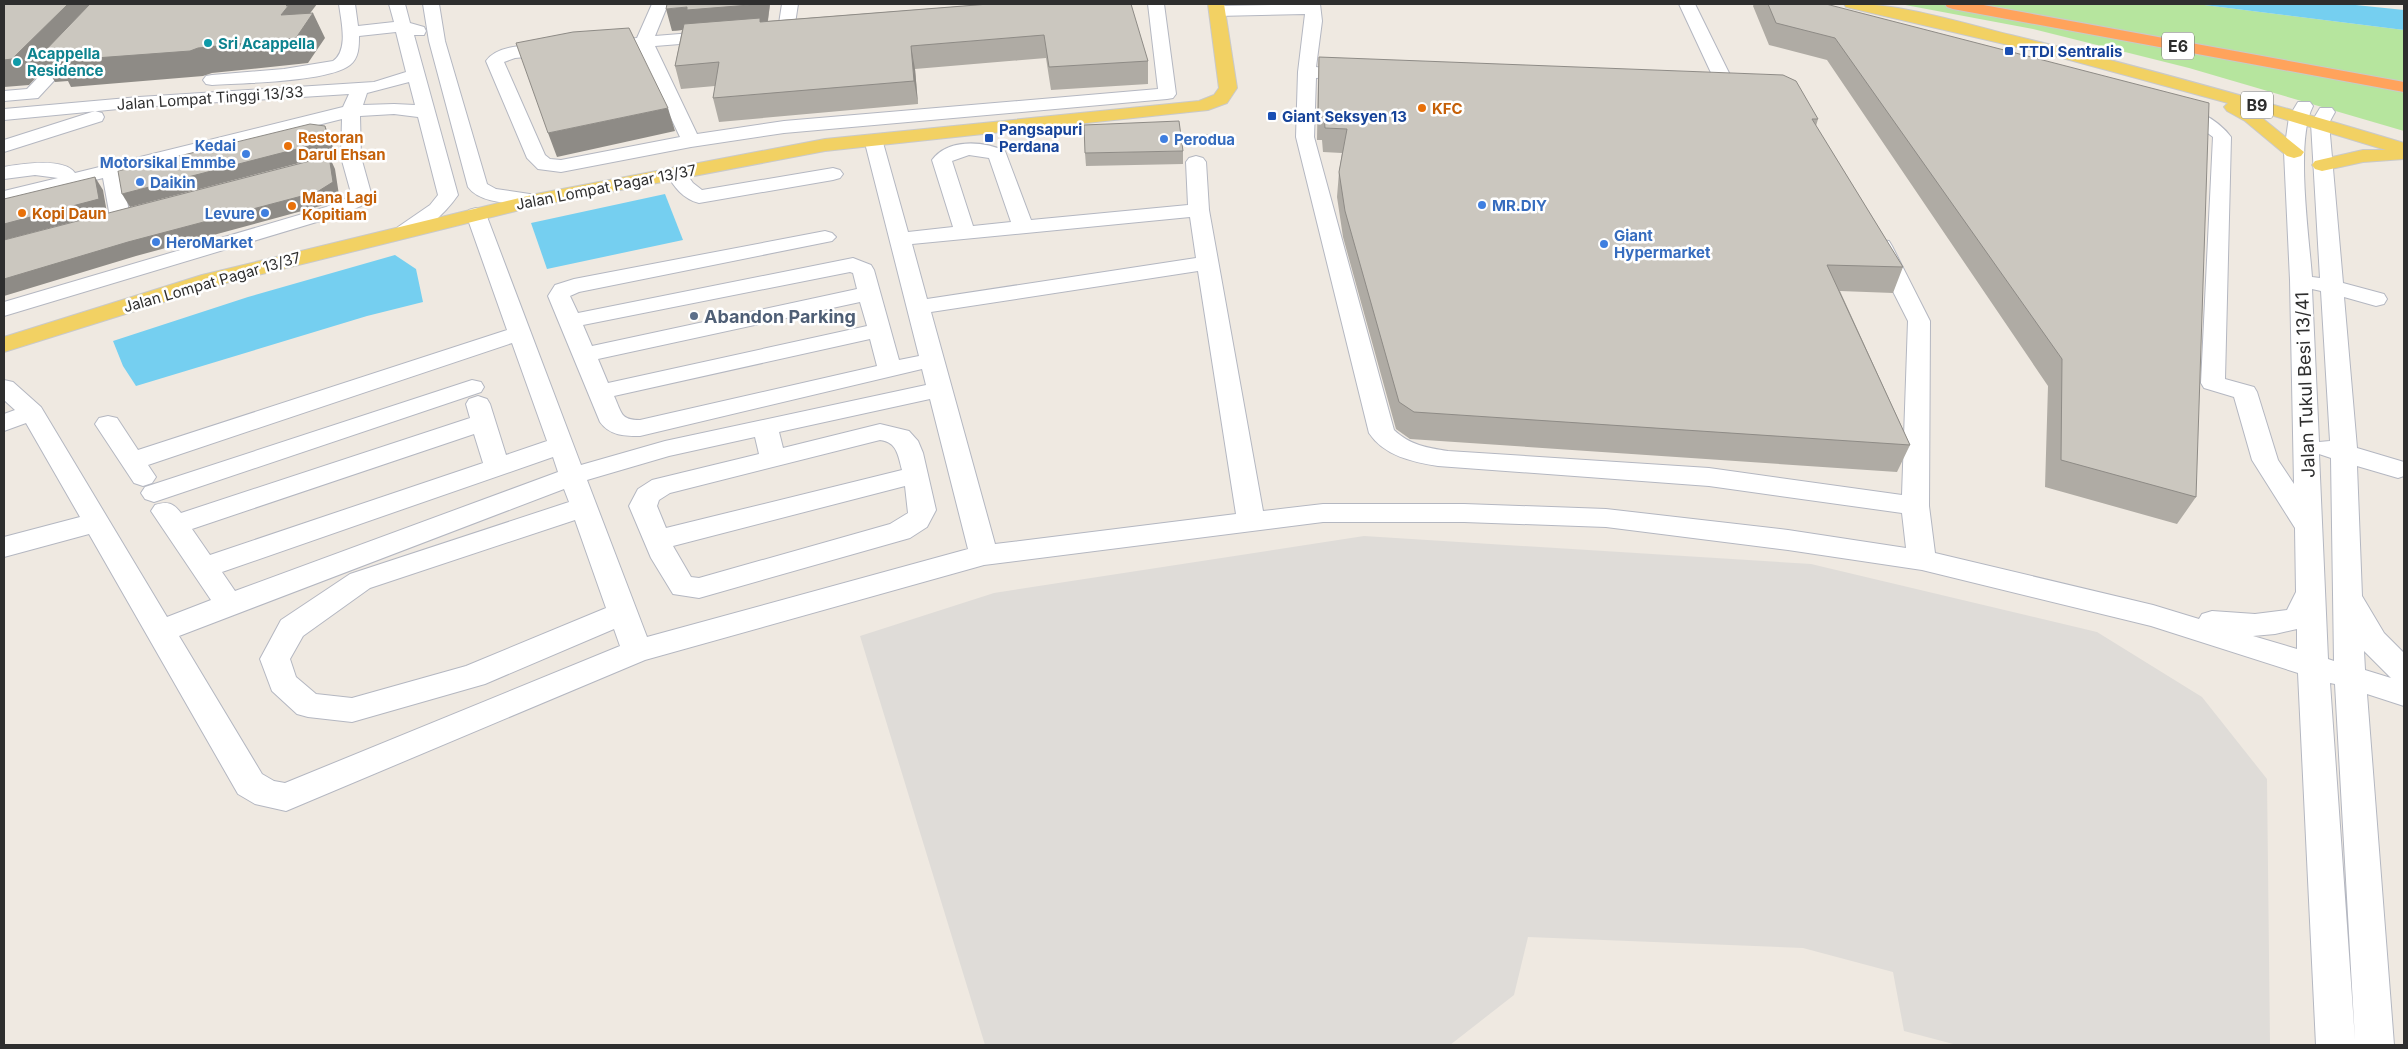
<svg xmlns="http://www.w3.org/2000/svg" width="2408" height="1049" font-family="Inter,sans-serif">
<rect width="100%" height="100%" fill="#efe9e1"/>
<path fill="#b6e59e" d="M1900,4H2196L2404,30V131L2189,68L2033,29Z"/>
<path fill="#dfdcd8" d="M1364,536L1811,564L2097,632L2202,697L2267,779L2270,1045H1957L1904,1031L1893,972L1803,948L1528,937L1514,995L1450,1045H985L860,636L994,593Z"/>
<g fill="#75cff0">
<path d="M2196,4H2346L2404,10V30Z"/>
<path d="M665,194L683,240L547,269L531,223Z"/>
<path d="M395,255L416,269L423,302L367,316L136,386L123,366L113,341L248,297Z"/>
</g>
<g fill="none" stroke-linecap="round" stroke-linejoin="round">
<defs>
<g id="minor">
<path d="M108,4H125L38,98L4,101V91L27,89Z"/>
<path d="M339,4H355L358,26L394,22L389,4H405L410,23L424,27L426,31L424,35H414L458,195C447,211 419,241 398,235L395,231L398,227L430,205L438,195L418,117L394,114L360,116L361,157L371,193L361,206L340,215L4,316V302L326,207L347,198L351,193L341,157L342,119L122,174L130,217L127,221L120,223L113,221L110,217L103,178L4,203V191L58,178L35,175L4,179V167C21,164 64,157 75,173L343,107L349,94L139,107L4,120V109L139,97L374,82L406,72L396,32L359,36C359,46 359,58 350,65C329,82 242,83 212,85L206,84L203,80L206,76L212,75L284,69L333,61C349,50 341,21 339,4ZM409,82L415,105L394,104L363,105L367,93Z"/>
<path d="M423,4H439L445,41L487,184L496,189L543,196L546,200L543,204L536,206C516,203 481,205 468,187L429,41Z"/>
<path d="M652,4H668L655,36L717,31L723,32L725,36L723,40L717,41L655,46L697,134L784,121L1158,89L1148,4H1164L1176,94L1173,98L1167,99L784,133L691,147L561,172L538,169L527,158L486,61C500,42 536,46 557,44L563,45L565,49L563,53L557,54L515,58L504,62L545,155L550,159L561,160L680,137L638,48L600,51L594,50L592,46L594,42L600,41L637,38Z"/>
<path d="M782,4H798L794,30L792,34H780L778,30Z"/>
<path d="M1320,4L1322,21L1316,67L1330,69L1333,73L1330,77L1316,78L1314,137L1394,430C1410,445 1427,448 1448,451L1709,468L1902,495L1908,321L1870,246L1873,241L1881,240L1889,241L1892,246L1930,321L1929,506L1935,553L2153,605L2199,619L2202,614L2212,611L2255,614L2287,610L2296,592L2295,528L2252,460L2234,397L2204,388L2201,383L2213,137L2194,123L2167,115L2164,111L2167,107C2188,102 2219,120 2231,137L2225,379L2254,387L2257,392L2278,460L2294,484L2290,280L2284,152L2289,117L2298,102H2310L2313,106C2295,140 2309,236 2312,277L2320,278L2311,123L2320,108H2332L2335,112L2329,123L2343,283L2384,294L2387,299L2384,304L2376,306L2344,297L2357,448L2404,462V476L2398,478L2357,466L2362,596L2384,633L2404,653V706L2367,694L2394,1045H2316L2298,673L2151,626L1922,570L1788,550L1606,527L1464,522H1323L984,565L645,660L286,811L255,804L238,794L89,534L4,557V537L80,517L26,423L4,431V414L15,410L4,400V380L13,382L41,407L167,617L211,600L151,511L155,505C168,501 173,503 181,513L470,418L466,404L469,399L478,396L487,399L490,404L506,455L547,441L512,343L148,465L156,477L152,483L143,486L134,483L95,424L99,418L108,416L117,418L138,450L507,330L466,214L469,210L476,208L483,210L486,214L581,465L665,441L926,385L922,369L640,436C625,436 610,436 600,422L548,296L555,285L574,279L825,231L832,233L836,237L832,241L579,292L570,296L578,313L853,258L871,265L874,270L899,360L919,356L864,139L866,135H880L882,139L908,232L953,227L932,160C948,138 984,141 1005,151L1031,220L1188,205L1186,162L1189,158L1196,156L1203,158L1206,162L1209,210L1263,511L1323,504H1464L1606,509L1788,530L1906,548L1902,513L1709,486L1438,466C1413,462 1384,456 1369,433L1296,137L1298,72L1305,14L1217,16L1211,14L1209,11L1211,8L1217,6ZM969,155L989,158L1011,222L973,226L952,161ZM1190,217L1196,258L927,299L912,244ZM1198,271L1236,514L995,544L931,312ZM850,272L853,273L857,289L592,346L583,325ZM2312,289L2321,291L2330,441L2319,442ZM860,302L867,326L608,383L598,359ZM870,339L877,366L640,420C620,420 622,413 614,396ZM930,399L968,549L647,637L587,480L669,456L755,437L759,454L652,480L638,489L629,506L651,558L673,594L699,598L910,538L927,527L936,510L923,453L918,441L909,431L880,424L783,448L779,432ZM474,434L483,463L210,555L192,529ZM880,440C897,442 898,455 902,470L666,528L657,506L659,500L670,493ZM2319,454L2331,458L2334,661L2328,659ZM553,457L558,472L235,591L222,572ZM905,486L908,513L890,524L699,578L691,577L673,546ZM564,489L569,502L350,574L281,620L260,659L272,691L297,714L308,717L352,722L485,684L614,629L620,646L285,783L274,781L262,774L179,636ZM575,520L606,608L466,666L352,698L316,694L296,677L290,659L303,636L370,588ZM2297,629V649L2253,636L2275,634ZM2364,651L2391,678L2365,670ZM2330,683L2335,684L2355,1040Z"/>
<path d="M1679,4H1695L1731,77C1725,95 1705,95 1689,91L1686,87L1689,83L1710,82L1713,77Z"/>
<path d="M95,111L102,113L104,117L102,121L4,152V140Z"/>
<path d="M676,167L683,169L693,183L702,190L833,168L840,170L843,174L840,178L833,180L699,203C683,199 674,187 666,173L669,169Z"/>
<path d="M472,380L481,382L484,387L481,392L163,499L154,502L145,499L141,493L145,487Z"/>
</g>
<g id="major">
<path d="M1208,4H1224L1237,88L1227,103L1208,110L825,151L536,206L218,285L4,352V337L202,275L536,194L825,139L1199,101L1214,95L1219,88Z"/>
<path d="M1844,4C1892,1 1963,23 2011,35C2143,67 2274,104 2404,143V159L2363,162L2322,171L2315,169L2312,165L2315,161L2363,150H2386L2251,109L2304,152L2301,156L2294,158L2287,156L2245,121L2227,111L2224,107L2228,103L2055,56L1846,7Z"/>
</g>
<path id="highway" d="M1945,4H1978L2404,82V92L1953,9L1947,7Z"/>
</defs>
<use href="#minor" stroke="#b4b7c1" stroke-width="2"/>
<use href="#major" stroke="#c9c9c9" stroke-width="2"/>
<use href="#highway" stroke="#c9c9c9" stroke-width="2"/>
<path stroke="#c9c9c9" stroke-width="2" stroke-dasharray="2.5 2" stroke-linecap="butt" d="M1179,137L1209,135"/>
<use href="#minor" fill="#fff" fill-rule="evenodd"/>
<use href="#major" fill="#f2d163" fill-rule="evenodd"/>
<use href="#highway" fill="#ffa35c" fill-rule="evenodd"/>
</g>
<g fill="#afaba4">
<path d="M770,4L768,21L989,4L1148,61V84L1051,90L1046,58L915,69L918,104L719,122L713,98L715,86L681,89L675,66L682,30L672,31Z"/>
<path d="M1754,4H1826L2196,497L2177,524L2045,487L2048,386L1827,60L1769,45L1753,6Z"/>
<path d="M1319,57L1818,119L1816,126L1903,267L1893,293L1840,291L1910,445L1897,472L1410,439L1396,429L1343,237L1337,197L1339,172L1342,153L1323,152L1322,140H1317L1318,80Z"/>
<path d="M1183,151V164L1086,166L1085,153Z"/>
</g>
<g fill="#8e8b86">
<path d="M68,4H106L281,15L288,4H317L299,28L313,13L325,38L308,63L212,73L203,76L71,87L68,81L55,82L46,67L29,85L4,87V60Z"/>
<path d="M770,4L767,26L692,29L672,31L666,9L687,7Z"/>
<path d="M911,46L915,69L918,104L914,81Z"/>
<path d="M668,108L675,131L557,157L548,133Z"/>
<path d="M325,126L331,138L334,154L130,207L122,194Z"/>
<path d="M329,156L335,169L339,195L324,205L136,256L4,296V279Z"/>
<path d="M95,177L103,190L107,213L4,240V224Z"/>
</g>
<g fill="#cbc7bf" stroke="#8e8b86">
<path d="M4,4H68L12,59L4,60Z"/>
<path d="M90,4H288L286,6L289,5L281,15L313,13L296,38L198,48L190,51L55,61L62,55L39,57Z"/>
<path d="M667,4H762L687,10V7L666,9Z"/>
<path d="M989,4H1131L1148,61L1049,67L1044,35L911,46L914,81L713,98L719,62L675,66L684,24L760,18V22Z"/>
<path d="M1768,4H1826L2209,103L2196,497L2061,460L2062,359L1835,38L1776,23Z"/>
<path d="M629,28L668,108L548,133L516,43L573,32Z"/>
<path d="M1319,57L1783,75L1796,81L1818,119H1812L1903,267L1827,265L1910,445L1414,412L1399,402L1345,211L1339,172L1347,129L1325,128L1324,116H1318Z"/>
<path d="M1179,121L1183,151L1085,153L1084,125Z"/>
<path d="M310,124L325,126L328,141L122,194L118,171Z"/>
<path d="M329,156L333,182L317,192L128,242L4,279V240Z"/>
<path d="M95,177L99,199L4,224V199Z"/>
</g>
<g fill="#0f9aa8" stroke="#fff" stroke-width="2">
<circle cx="208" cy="43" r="5"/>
<circle cx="17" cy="62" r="5"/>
</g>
<g fill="#1a4fb4" stroke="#fff" stroke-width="2">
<rect x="2004" y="46" width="10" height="10" rx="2.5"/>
<rect x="1267" y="111" width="10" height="10" rx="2.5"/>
<rect x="984" y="133" width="10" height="10" rx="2.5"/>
</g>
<g fill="#e8710a" stroke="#fff" stroke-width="2">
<circle cx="1422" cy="108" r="5"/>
<circle cx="288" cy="146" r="5"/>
<circle cx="292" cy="206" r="5"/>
<circle cx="22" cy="213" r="5"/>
</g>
<g fill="#3f7fe0" stroke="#fff" stroke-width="2">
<circle cx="1164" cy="139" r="5"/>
<circle cx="246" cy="154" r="5"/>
<circle cx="140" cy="182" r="5"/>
<circle cx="1482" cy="205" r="5"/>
<circle cx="265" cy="213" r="5"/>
<circle cx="156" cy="242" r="5"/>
<circle cx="1604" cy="244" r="5"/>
</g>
<circle fill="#5c6f8a" stroke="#fff" stroke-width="2" cx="694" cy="316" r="5"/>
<g text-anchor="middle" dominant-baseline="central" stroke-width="5" stroke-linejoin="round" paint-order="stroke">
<g font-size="15" font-weight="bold" fill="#0d838f" stroke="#fff" text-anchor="start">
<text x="218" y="43">Sri Acappella</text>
<text x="27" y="53">Acappella<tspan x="27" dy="17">Residence</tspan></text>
</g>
<g font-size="15" font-weight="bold" fill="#164399" stroke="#fff" text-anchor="start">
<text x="2019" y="51">TTDI Sentralis</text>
<text x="1282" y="116">Giant Seksyen 13</text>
<text x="999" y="129">Pangsapuri<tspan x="999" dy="17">Perdana</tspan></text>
</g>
<g font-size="15" fill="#2e2e2e" stroke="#fff">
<text transform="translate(210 98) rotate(-4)">Jalan Lompat Tinggi 13/33</text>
<text transform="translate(606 187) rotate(-11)">Jalan Lompat Pagar 13/37</text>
<text transform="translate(212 282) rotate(-16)">Jalan Lompat Pagar 13/37</text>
</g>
<g font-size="15" font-weight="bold" fill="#c56008" stroke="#fff" text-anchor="start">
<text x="1432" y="108">KFC</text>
<text x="298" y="137">Restoran<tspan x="298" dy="17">Darul Ehsan</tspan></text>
<text x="302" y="197">Mana Lagi<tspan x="302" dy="17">Kopitiam</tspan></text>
<text x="32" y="213">Kopi Daun</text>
</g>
<g font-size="15" font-weight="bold" fill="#366cbe" stroke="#fff" text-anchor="start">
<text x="1174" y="139">Perodua</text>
<text x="236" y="145" text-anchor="end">Kedai<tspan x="236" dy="17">Motorsikal Emmbe</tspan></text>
<text x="150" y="182">Daikin</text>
<text x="1492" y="205">MR.DIY</text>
<text x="255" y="213" text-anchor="end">Levure</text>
<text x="1614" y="235">Giant<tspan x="1614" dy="17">Hypermarket</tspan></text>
<text x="166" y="242">HeroMarket</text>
</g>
<g fill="#fff" stroke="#6d6d6d" stroke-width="1">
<rect x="2162" y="32.5" width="32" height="27" rx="4"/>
<rect x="2241" y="91.5" width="32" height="27" rx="4"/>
</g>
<g font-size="16" font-weight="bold" fill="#2e2e2e">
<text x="2178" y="46">E6</text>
<text x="2257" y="105">B9</text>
</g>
<g font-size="18" font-weight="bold" fill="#4e5e75" stroke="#fff" text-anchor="start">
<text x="704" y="316">Abandon Parking</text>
</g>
<g font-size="18" fill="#2e2e2e" stroke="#fff">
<text transform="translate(2305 385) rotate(-92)">Jalan Tukul Besi 13/41</text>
</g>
</g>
<rect width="2408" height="1049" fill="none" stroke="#2e2e2e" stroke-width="10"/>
</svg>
